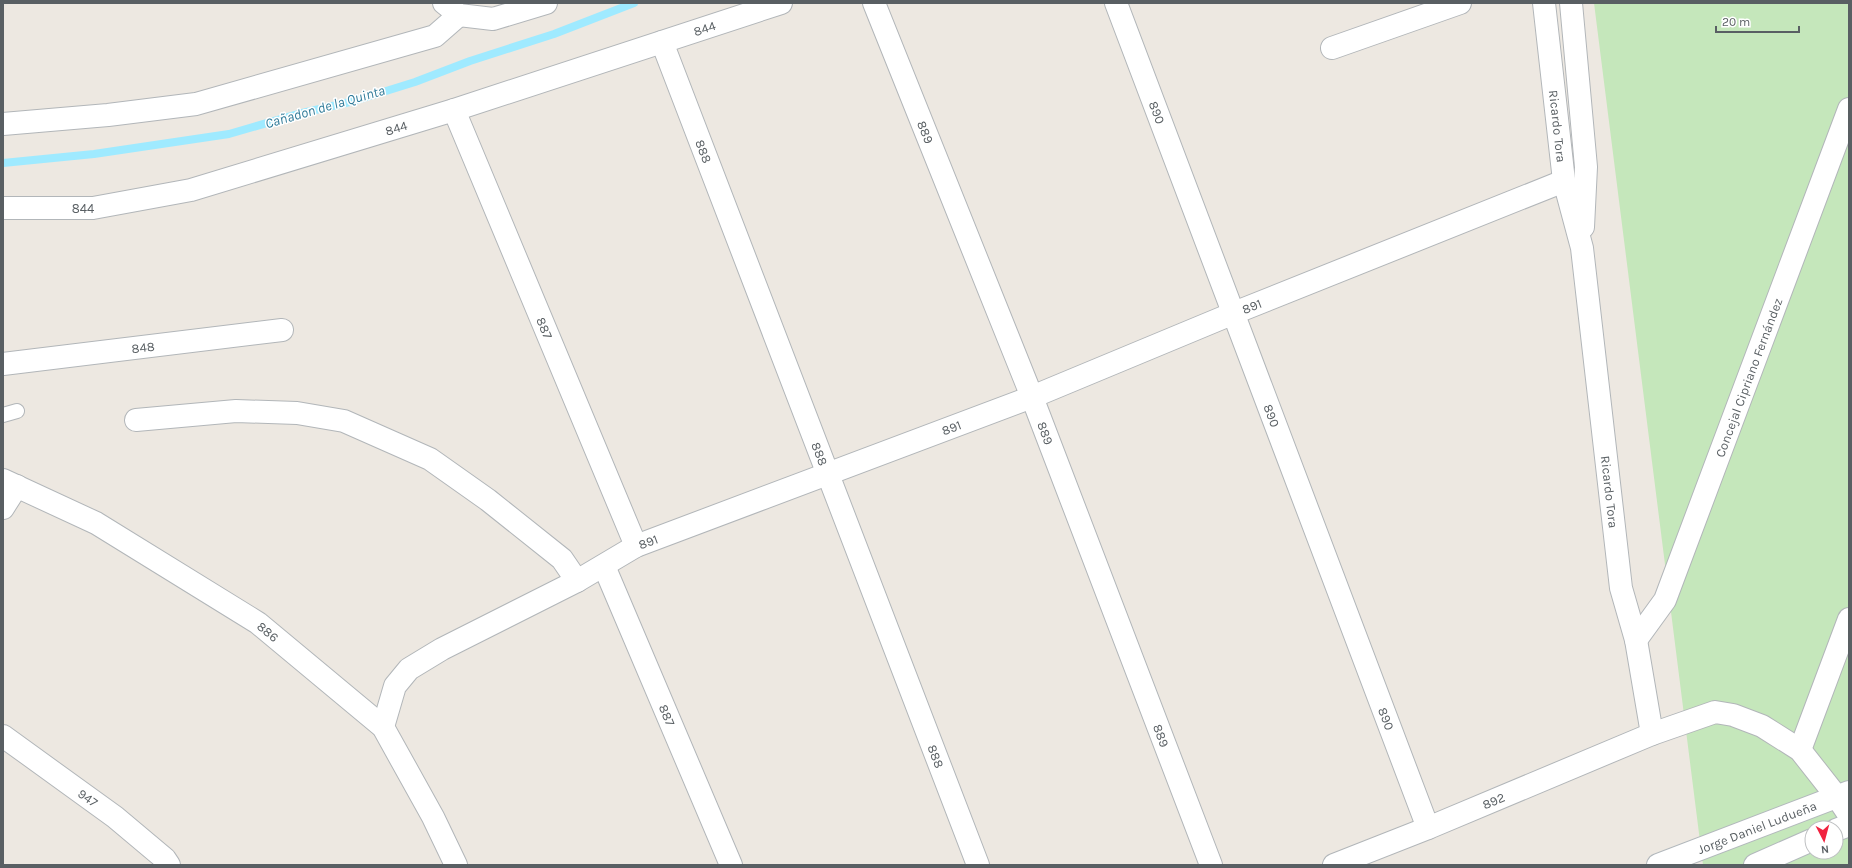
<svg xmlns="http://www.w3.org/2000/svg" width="1852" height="868" font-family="Karla,sans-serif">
<rect width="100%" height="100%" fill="#ede8e1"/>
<path fill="#c5e7bb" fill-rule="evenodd" d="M1594,3H1849V865H1703ZM1812,828H1836V852H1812Z"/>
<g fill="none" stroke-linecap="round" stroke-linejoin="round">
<path stroke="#9feaff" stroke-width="8" d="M3,163L94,154L229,134L298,114L354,101L415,82L470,61L554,34L634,3"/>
<defs>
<path id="lane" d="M3,415L17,411"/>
<g id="street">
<path d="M444,3L459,15L493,19L546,3"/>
<path id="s1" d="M874,3L1032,397L1211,865"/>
<path id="s2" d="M1116,3L1428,828"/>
<path id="s3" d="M1544,3L1564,181L1582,248L1621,588L1636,640L1652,734"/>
<path d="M1571,3L1586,167L1583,227"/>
<path id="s4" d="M662,42L978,865"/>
<path d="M1332,48L1460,3"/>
<path id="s5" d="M454,110L636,546"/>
<path d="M3,124L108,115L196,104L435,36L459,15"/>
<path id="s6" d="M3,208H93L191,190L454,110L781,3"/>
<path id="s7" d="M3,364L282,330"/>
<path d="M136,420L236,411L297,413L344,421L430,459L488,500L562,559L577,581"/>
<path id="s8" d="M3,480L96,523L258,623L383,727L433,817L456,865"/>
<path d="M3,508L17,486"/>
<path id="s9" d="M604,566L731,865"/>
<path id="s10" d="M1636,640L1665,600L1849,109"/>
<path id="s11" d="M383,727L395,686L409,669L442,649L577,581L636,546L1032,397L1234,313L1564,181"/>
<path id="s12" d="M3,736L115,817L165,859L169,865"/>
<path d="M1800,750L1849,619"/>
<path id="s13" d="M1334,865L1428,828L1652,734L1715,712L1733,715L1762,726L1800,750L1837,797L1849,815"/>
</g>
<g id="secondary">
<path d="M1836,830L1849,825"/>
<path id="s14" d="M1658,865L1849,792"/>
<path d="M1755,865L1812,840"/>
</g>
</defs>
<use href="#lane" stroke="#b2b6b9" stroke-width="16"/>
<use href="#street" stroke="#b2b6b9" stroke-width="24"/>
<use href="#secondary" stroke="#b2b8bc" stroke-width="24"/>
<use href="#lane" stroke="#fff" stroke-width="14"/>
<use href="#street" stroke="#fff" stroke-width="22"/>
<use href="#secondary" stroke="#fff" stroke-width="22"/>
</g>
<g text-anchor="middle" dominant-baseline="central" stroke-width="3" stroke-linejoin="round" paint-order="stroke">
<g font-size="13" fill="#595f63" stroke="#fff">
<text stroke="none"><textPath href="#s6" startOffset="728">844</textPath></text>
<text stroke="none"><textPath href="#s2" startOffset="117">890</textPath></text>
<text stroke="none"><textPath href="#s3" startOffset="124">Ricardo Tora</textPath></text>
<text stroke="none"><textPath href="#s6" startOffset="404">844</textPath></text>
<text stroke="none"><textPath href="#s1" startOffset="139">889</textPath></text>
<text stroke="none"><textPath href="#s4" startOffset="117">888</textPath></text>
<text stroke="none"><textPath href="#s6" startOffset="80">844</textPath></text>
<text stroke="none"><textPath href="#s11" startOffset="984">891</textPath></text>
<text stroke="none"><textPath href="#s5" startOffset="236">887</textPath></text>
<text stroke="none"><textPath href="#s7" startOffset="141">848</textPath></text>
<text stroke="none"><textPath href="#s10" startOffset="287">Concejal Cipriano Fernández</textPath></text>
<text stroke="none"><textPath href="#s2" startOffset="441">890</textPath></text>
<text stroke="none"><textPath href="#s11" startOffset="660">891</textPath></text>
<text stroke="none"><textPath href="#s1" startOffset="463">889</textPath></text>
<text stroke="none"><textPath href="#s4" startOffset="441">888</textPath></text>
<text stroke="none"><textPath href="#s3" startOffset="494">Ricardo Tora</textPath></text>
<text stroke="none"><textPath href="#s11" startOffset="336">891</textPath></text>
<text stroke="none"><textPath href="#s8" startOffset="306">886</textPath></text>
<text stroke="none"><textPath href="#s9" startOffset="162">887</textPath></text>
<text stroke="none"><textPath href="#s2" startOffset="765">890</textPath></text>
<text stroke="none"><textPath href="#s1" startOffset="787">889</textPath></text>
<text stroke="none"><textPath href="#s4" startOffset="765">888</textPath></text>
<text stroke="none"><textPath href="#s12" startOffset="105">947</textPath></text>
<text stroke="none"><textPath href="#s13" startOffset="172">892</textPath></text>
<text stroke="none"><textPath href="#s14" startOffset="106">Jorge Daniel Ludueña</textPath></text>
</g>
<g font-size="14" font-style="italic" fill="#317c9a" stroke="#fff">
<text transform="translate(325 107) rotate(-16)">Cañadon de la Quinta</text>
</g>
</g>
<rect width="1852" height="868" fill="none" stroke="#595f63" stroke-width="8"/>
<g transform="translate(1824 840) rotate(174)"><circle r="19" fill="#ffffff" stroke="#bdbfc1"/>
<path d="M0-3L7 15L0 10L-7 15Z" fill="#f1223f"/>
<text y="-6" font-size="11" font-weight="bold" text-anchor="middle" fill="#595f63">N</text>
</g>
<path d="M1716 26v6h83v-6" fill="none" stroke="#595f63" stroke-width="2"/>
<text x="1722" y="26" font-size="12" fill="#595f63" stroke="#ffffff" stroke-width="3" paint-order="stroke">20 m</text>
</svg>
